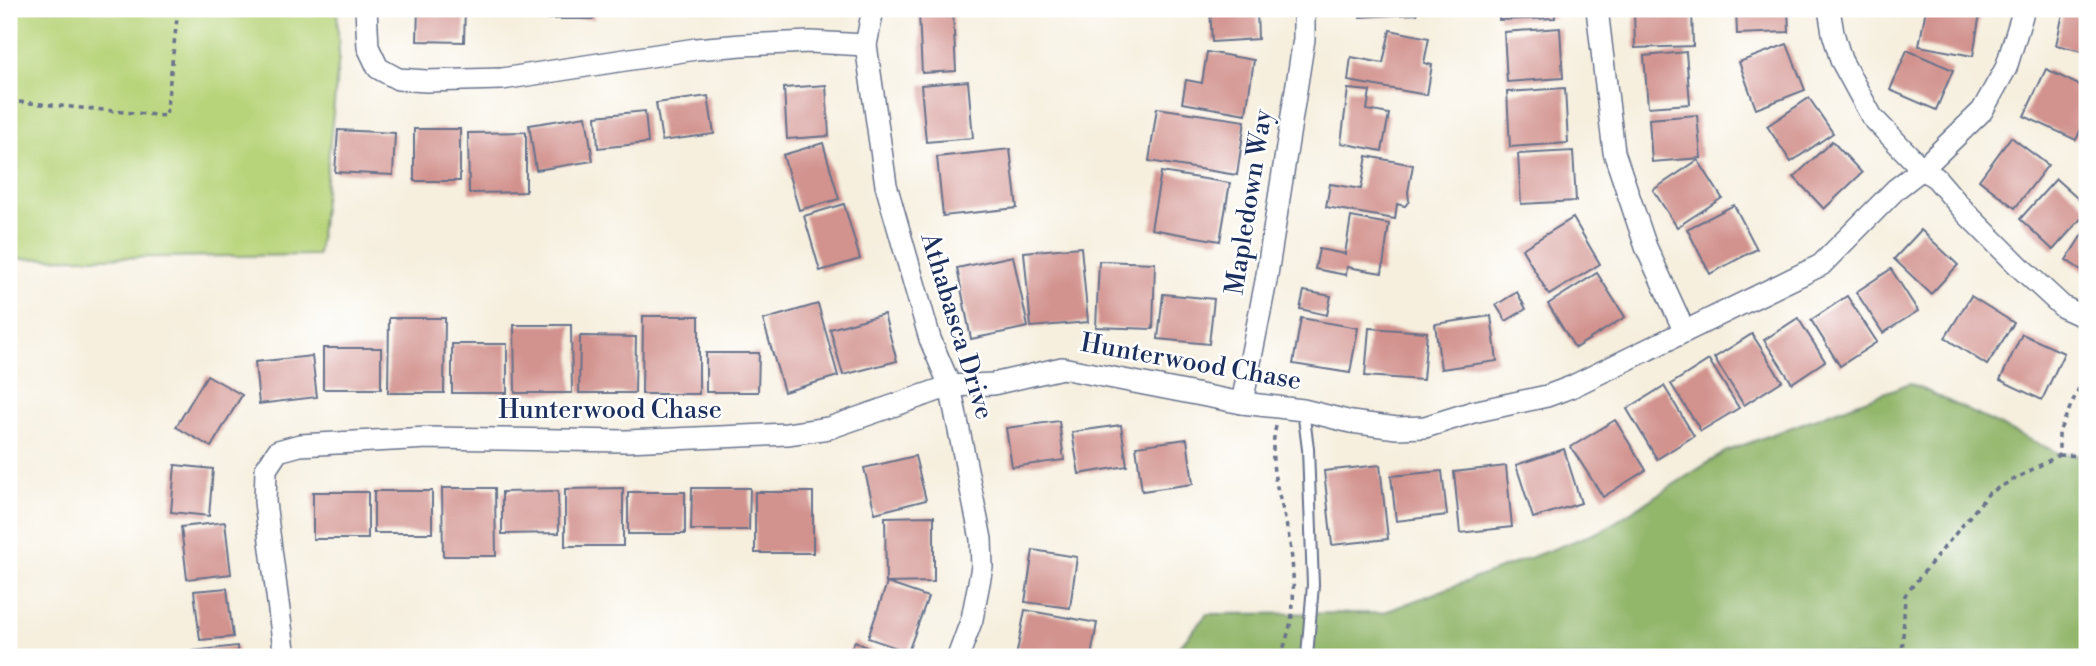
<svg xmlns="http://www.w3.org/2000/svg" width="2096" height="666" font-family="'Libre Bodoni',serif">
<rect width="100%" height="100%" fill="#fff"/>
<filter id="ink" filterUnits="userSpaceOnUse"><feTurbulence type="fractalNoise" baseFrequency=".0143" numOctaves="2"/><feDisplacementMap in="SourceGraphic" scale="14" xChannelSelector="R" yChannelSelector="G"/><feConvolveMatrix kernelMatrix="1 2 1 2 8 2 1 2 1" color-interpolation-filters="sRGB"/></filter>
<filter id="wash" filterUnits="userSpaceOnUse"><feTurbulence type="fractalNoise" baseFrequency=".00686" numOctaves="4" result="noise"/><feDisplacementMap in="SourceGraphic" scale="28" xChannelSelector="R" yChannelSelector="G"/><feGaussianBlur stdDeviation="1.57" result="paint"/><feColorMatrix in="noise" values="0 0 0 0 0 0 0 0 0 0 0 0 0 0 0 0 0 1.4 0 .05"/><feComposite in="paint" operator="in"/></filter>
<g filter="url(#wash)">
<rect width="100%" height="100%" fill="#f6efde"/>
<path fill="#b8d47a" stroke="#6a826c" stroke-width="2" d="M9,9H337L339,56L318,255L9,259Z"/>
<path fill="#92b66a" stroke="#567264" stroke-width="2" d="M1910,383L2060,454L2087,455V657H1170L1207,614L1382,613L1601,531L1725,452Z"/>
<g id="blocks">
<g fill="#d2928d">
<path d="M418,9H465L464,42L417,41Z"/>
<rect x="540" y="9" width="54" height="10"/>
<path d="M1210,9H1257L1258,39L1212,42Z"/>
<path d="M1359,9H1417V14L1360,17Z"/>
<path d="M1499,9H1555V18L1499,20Z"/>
<path d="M1634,9H1692L1693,46L1635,48Z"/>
<path d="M1736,9H1788L1789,32L1737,34Z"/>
<path d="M1926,9H1955L1980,13L1973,56L1919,46Z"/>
<path d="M2064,9H2087V52L2056,45Z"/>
<path d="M953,12L956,71L922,73L919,14Z"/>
<path d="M1560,28L1563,78L1507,82L1504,32Z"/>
<path d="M1390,30L1429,38L1424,63L1432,65L1427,95L1348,81L1351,57L1383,63Z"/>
<path d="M1787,44L1805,90L1756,109L1739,62Z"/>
<path d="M1907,50L1953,70L1936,110L1890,90Z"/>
<path d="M1207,52L1254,60L1246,114L1182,103L1186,80L1202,83Z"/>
<path d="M1686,52L1690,104L1648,107L1644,56Z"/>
<path d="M2046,69L2087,89V116L2076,140L2024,116Z"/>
<path d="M968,81L973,138L926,142L921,85Z"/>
<path d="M826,85L829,136L787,139L784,88Z"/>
<path d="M1565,88L1568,143L1510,147L1507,92Z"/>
<path d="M1348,89L1370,91L1367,110L1389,114L1382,151L1341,143Z"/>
<path d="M708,96L714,134L662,141L656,103Z"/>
<path d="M1809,98L1833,133L1791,162L1767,126Z"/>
<path d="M1157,108L1245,121L1237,175L1149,161Z"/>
<path d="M645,111L648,143L598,148L596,116Z"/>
<path d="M1697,115L1701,158L1652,162L1649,119Z"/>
<path d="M586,116L593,161L536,170L529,125Z"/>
<rect x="414" y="129" width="46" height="52"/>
<path d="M338,130L395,133L393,175L335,172Z"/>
<path d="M526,132V192L469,193L468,133Z"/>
<path d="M2011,137L2048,165L2015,208L1979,180Z"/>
<path d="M1832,141L1862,173L1824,209L1794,177Z"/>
<path d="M823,143L839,199L799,210L783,155Z"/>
<path d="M1010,149L1017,208L943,216L937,157Z"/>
<path d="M1573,151L1576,201L1521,204L1518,154Z"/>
<path d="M1367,156L1413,165L1408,192L1409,201L1405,206L1397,204L1395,219L1326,207L1330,184L1361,189Z"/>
<path d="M1698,160L1722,198L1677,227L1653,190Z"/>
<path d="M1161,172L1230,183L1220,241L1151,229Z"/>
<path d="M2056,179L2087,207V212L2053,250L2020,219Z"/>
<path d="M844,204L860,259L820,271L804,216Z"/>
<path d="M1734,205L1757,249L1710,274L1687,229Z"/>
<path d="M1351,217L1389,224L1382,273L1347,267L1346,275L1315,269L1319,249L1345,254Z"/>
<path d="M1573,218L1600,264L1549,295L1522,249Z"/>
<path d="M2087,227V274L2066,260Z"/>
<path d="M1921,230L1958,265L1931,294L1894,259Z"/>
<path d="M1081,247L1088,322L1031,327L1024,252Z"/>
<path d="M1013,256L1028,327L971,339L957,268Z"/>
<path d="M1099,261L1155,263L1153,329L1096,327Z"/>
<path d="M1891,269L1918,311L1883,333L1856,292Z"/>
<path d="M1597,273L1625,317L1575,348L1548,304Z"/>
<path d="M1304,291L1331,296L1327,315L1300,309Z"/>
<path d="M1517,292L1526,309L1506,321L1496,305Z"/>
<path d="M1163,294L1214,299L1209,344L1158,339Z"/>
<path d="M1847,296L1877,342L1840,366L1811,320Z"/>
<path d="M1971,296L2014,323L1987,365L1945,338Z"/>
<path d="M818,304L838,376L784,392L763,320Z"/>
<path d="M884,314L897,361L843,375L830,329Z"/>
<path d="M643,316H699V394H642Z"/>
<path d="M1491,316L1497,361L1441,369L1435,324Z"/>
<path d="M389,318H445L444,393H388Z"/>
<path d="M1301,318L1358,328L1350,373L1293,364Z"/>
<path d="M1798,318L1825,361L1792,383L1764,340Z"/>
<path d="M514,325H571L572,393H515Z"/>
<path d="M1369,328L1427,332L1423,380L1365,376Z"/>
<path d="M1752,334L1782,381L1744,405L1714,358Z"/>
<path d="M2022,334L2064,353L2042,400L2000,380Z"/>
<path d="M580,336L636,337L635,393H579Z"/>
<rect x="452" y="344" width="55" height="49"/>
<rect x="323" y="348" width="58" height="41"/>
<path d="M706,353H759L758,392H706Z"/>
<path d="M312,356L317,397L259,404L255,362Z"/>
<path d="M1709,360L1739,408L1701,431L1671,384Z"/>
<path d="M207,375L242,395L211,447L176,427Z"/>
<path d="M1664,386L1694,436L1657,459L1627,409Z"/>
<path d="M1615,420L1646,470L1603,497L1571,447Z"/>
<path d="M1059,421L1064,460L1012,467L1006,428Z"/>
<path d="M1121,425L1127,466L1079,474L1072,432Z"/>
<path d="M1187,439L1193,484L1142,491L1136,446Z"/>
<path d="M1564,449L1581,503L1533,518L1516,465Z"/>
<path d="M915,456L926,500L875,513L864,468Z"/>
<path d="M175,465L213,469L209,516L171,512Z"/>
<path d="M1380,465L1388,539L1332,545L1324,471Z"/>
<path d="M1506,466L1512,527L1460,533L1454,472Z"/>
<path d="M1442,471L1447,515L1396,521L1391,476Z"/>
<path d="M442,488H495L496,556H443Z"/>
<path d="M623,488V546H565V489Z"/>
<path d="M692,488H750L749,530H691Z"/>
<rect x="374" y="491" width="58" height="42"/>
<path d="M558,491L559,533L502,534V492Z"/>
<rect x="313" y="492" width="55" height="47"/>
<rect x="628" y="492" width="57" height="42"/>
<rect x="755" y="492" width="58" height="61"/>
<path d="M934,516V582L886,583L885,517Z"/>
<path d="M225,522L231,574L187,579L181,527Z"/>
<path d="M1033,550L1077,557L1070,608L1025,602Z"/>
<path d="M887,583L928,597L908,652L868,638Z"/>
<path d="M227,588L233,637L200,640L194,591Z"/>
<path d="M1025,610L1097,623L1091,657H1016Z"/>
<path d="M855,641L884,657H846Z"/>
<path d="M237,646L238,657H193V651Z"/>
</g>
</g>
</g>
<g filter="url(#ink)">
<use href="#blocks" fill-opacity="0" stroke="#68728b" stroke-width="2"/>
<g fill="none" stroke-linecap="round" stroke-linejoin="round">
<defs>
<path id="service" d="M1303,410L1308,449L1313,585L1307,656"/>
<g id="minor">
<path d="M366,9L368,47L378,68L398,79L426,81L502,79L696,49L742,45L810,42L866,45"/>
<path d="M873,9L866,45L886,185L930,339L950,386L981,539L982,567L972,619L958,657"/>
<path d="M1597,9L1614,152L1646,247L1684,330"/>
<path d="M1829,9L1833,33L1841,60L1872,117L1922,169L1936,178L1966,213L2023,270L2063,307L2087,318"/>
<path d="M1242,403L1266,281L1304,39V9"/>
<path d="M285,657L265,502L266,469L278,451L300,445L428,438L626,441L787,434L829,428L950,386L993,384L1062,368L1242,403L1303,410L1351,422L1397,428L1425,427L1473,412L1547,396L1571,387L1821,265L1896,189L1922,169L1982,111L2006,68L2024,9"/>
</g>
</defs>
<use href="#service" stroke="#68728b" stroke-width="14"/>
<use href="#minor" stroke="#68728b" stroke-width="24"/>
<g stroke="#68728b" stroke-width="3.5" stroke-dasharray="5 5" stroke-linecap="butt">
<path d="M9,101L166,116L178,9"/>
<path d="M1276,426C1267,469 1279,488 1287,528C1293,555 1295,588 1292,615C1290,629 1285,643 1281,657"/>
<path d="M2059,455L2087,456"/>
<path d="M1902,657L1905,595L1989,493L2059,455V432L2087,370"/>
</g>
<use href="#service" stroke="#fff" stroke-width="10"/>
<use href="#minor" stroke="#fff" stroke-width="21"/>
</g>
</g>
<g text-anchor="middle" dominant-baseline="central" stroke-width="5" stroke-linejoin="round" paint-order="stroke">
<g font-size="26" fill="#1b2f5e" stroke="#fff">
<text transform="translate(1249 202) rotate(-81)">Mapledown Way</text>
<text transform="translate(957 326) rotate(73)">Athabasca Drive</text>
<text transform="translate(1191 362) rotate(10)">Hunterwood Chase</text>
<text x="610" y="410">Hunterwood Chase</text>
</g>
</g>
<rect width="2096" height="666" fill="none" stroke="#fff" stroke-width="35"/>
</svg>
